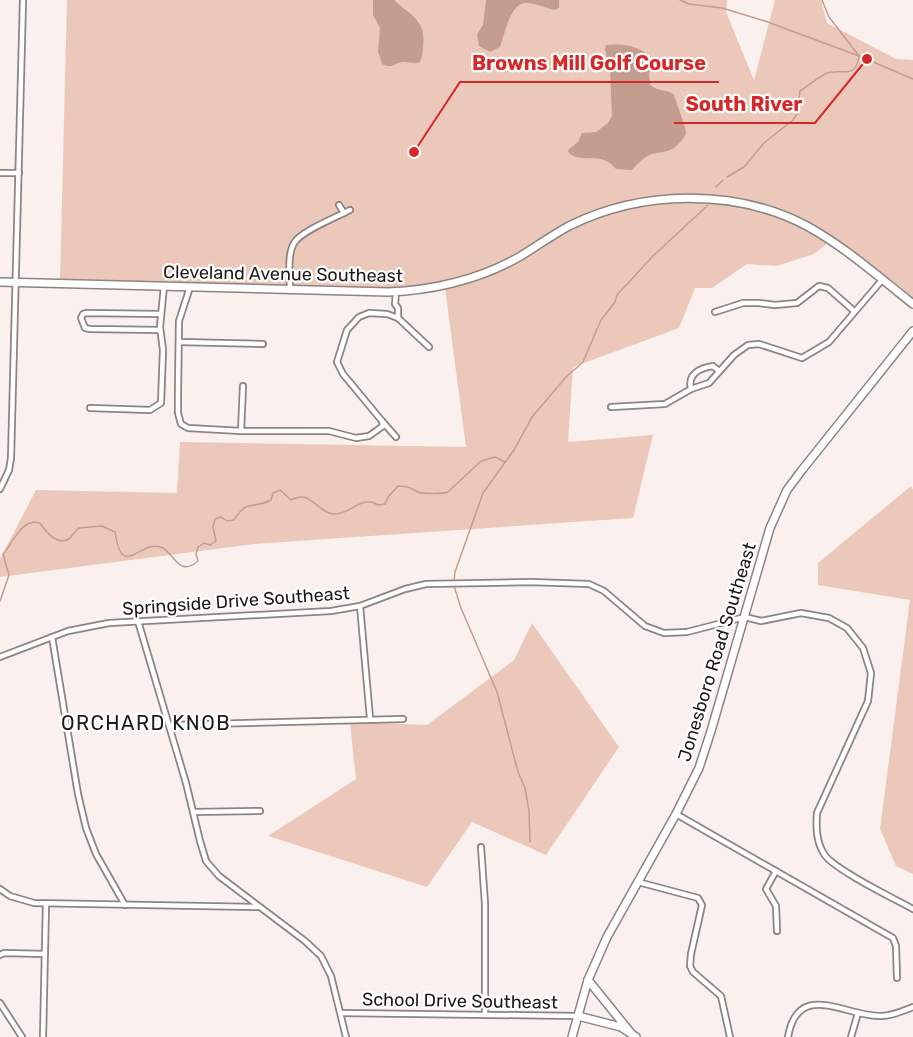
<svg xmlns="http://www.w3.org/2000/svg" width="913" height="1037" font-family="Rubik,sans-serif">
<rect width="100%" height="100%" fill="#faf1ee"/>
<g fill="#ecc8bb">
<path d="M67,0H727L726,12L754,80L775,0H821L827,23L896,59L913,60V302L848,251L828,243L814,254L777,266L747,264L712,288H695L679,328L573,367L568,442L653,435L633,518L254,544L0,577V559L36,490L177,493L180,442L466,447L445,288L406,294L60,281Z"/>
<path d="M911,486L913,490V874L896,866L880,829L910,600L818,585V563Z"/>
<path d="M532,623L619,747L546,855L472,822L427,887L268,836L356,779L350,722L427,725L514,660Z"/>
</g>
<g fill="#c49d8f">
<path d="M373,0H394C411,16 427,20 423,48C423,53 422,57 420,62C413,65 412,62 405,62C395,61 394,70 382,64L378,51L380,28L373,15Z"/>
<path d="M486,0H559V8L555,10C545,8 535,3 526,3C510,3 505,34 500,47L490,52L479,46L477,34L483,25Z"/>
<path d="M606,45C623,43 647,46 653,64L649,72L650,84C657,93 667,88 674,95L685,127L686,134C670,161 657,146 642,160C638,163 635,167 632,170L616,169C600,149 582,166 568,152L569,149L578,142L582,133L596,132L608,123L612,116L610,71L605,49Z"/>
</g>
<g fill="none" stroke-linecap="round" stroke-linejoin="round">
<g stroke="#c49d8f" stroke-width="1.5">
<path d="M680,0L689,4L722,8L765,21L859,56L913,79"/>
<path d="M727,177L744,167L764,143L793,120L797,114L800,91C808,86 816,79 825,74C840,67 856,81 859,56L829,17L822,0"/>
<path d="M716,187L723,180"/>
<path d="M454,581L455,572L483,493L514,450L532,417L566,377L583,362L601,320L615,302L617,295L653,256L708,205"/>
<path d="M454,586L461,608L497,692L518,772L525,788L529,811L530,842"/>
<path d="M0,601L9,575L3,554C14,542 21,518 40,523C45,531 57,546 69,539C72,536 75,531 79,528L102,526L115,532C122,581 139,540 161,547C175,553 178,578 198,561L196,554L198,547L204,543L210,545L216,541L213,527L215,519L221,517L227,521L234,520C248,498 252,510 271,500L273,493L280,490L291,500C312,489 315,512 334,514C351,515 361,494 378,505L385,504L388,497L398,486C407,486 411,488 418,492C422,494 443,494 448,492L481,461L495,457L505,462"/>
</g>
<defs>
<g id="street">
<path d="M0,173H19"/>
<path d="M339,205L344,213"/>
<path d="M190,287L179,321L178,391V413L181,424L188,428L241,431H329L356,438L369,436L383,426L382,421L343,374L337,362L347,330L359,317L369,313L387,314L398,318L429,347"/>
<path d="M290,290C290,276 287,255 294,243C301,231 337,217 350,210"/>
<path d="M396,292L395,304L398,308V318"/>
<path d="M715,312L743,303H759L775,305L797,303L819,286L828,288L854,311"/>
<path d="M160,330L90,329L85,328L81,318L83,314L87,313L161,314"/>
<path d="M179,342L263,344"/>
<path d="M691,389C687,374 700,368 713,366L719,371"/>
<path d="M611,407L665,404L691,389L709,383L734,355L748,345L759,344L802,358L829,342L882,280"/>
<path d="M90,408L150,410L161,403L163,350L160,327L164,286"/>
<path d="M382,421L396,437"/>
<path d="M241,431L243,386"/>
<path d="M0,489L9,470L11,458L23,0"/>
<path d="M360,606L370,718"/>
<path d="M138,621L186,783L200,841L206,861L219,876L305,941L321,956L331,976L346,1037"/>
<path d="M52,637L78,794L86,828L96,854L125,905"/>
<path d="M0,657L68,631L109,623L331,611L360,606L405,589L426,584L530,582L589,584L604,591L645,626L664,633L687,632L745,617L761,621L801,613L829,618L847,628L863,648L871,673L868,701L817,813C816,827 816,841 824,854C833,869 895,899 913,909"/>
<path d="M169,725L403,719"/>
<path d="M194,812L260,811"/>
<path d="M676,814L893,938L896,946L897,978"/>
<path d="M481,847L485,904V1015"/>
<path d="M776,871L766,889L776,906L777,931"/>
<path d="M638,882L698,898L702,905L691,954L690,966L693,972L721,996L730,1037"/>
<path d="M0,889L10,896L34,903L258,907"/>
<path d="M0,955L4,953L45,954"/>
<path d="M0,1003L22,1037"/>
<path d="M341,1013L578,1016"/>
<path d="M43,1037L46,904"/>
<path d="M788,1037C798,979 846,1017 881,1016C892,1016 903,1011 913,1007"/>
<path d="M851,1037L858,1013"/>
</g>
<g id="secondary">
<path d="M0,282L388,292C434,290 478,280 519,257C536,247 552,235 569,226C641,190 735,188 807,226C845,247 879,277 913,304"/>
<path d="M588,980L630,1032"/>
<path d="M578,1016L621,1027L636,1037"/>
<path d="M572,1037L588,980L607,937L676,814L699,768L711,731L770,528L787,490L802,470L913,331"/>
</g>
</defs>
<use href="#street" stroke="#8c8481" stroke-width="8"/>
<use href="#secondary" stroke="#8c8481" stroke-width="10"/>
<use href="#street" stroke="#fff" stroke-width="4.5"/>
<use href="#secondary" stroke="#fff" stroke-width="7"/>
</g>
<g text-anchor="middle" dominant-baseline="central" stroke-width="4.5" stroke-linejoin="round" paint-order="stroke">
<g font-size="18" fill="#1c1918" stroke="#fff">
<text transform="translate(283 274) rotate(1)">Cleveland Avenue Southeast</text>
<text transform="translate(236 601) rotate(-4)">Springside Drive Southeast</text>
<text transform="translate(717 652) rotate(-73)">Jonesboro Road Southeast</text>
<text transform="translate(460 1001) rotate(1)">School Drive Southeast</text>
</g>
<g font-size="20" letter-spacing="1.5" fill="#1c1918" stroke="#fff">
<text x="146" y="723">ORCHARD KNOB</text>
</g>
</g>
<path fill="none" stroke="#d62828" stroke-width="2" d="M414 152L460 82H719M867 59L815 123H674"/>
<g fill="#d62828" stroke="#fff" stroke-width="2">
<circle cx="414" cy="152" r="6"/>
<circle cx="867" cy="59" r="6"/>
</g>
<g font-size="20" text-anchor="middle" font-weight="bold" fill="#d62828" stroke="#fff" stroke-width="4.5" stroke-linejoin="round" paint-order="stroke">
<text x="589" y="70">Browns Mill Golf Course</text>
<text x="744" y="111">South River</text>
</g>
</svg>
